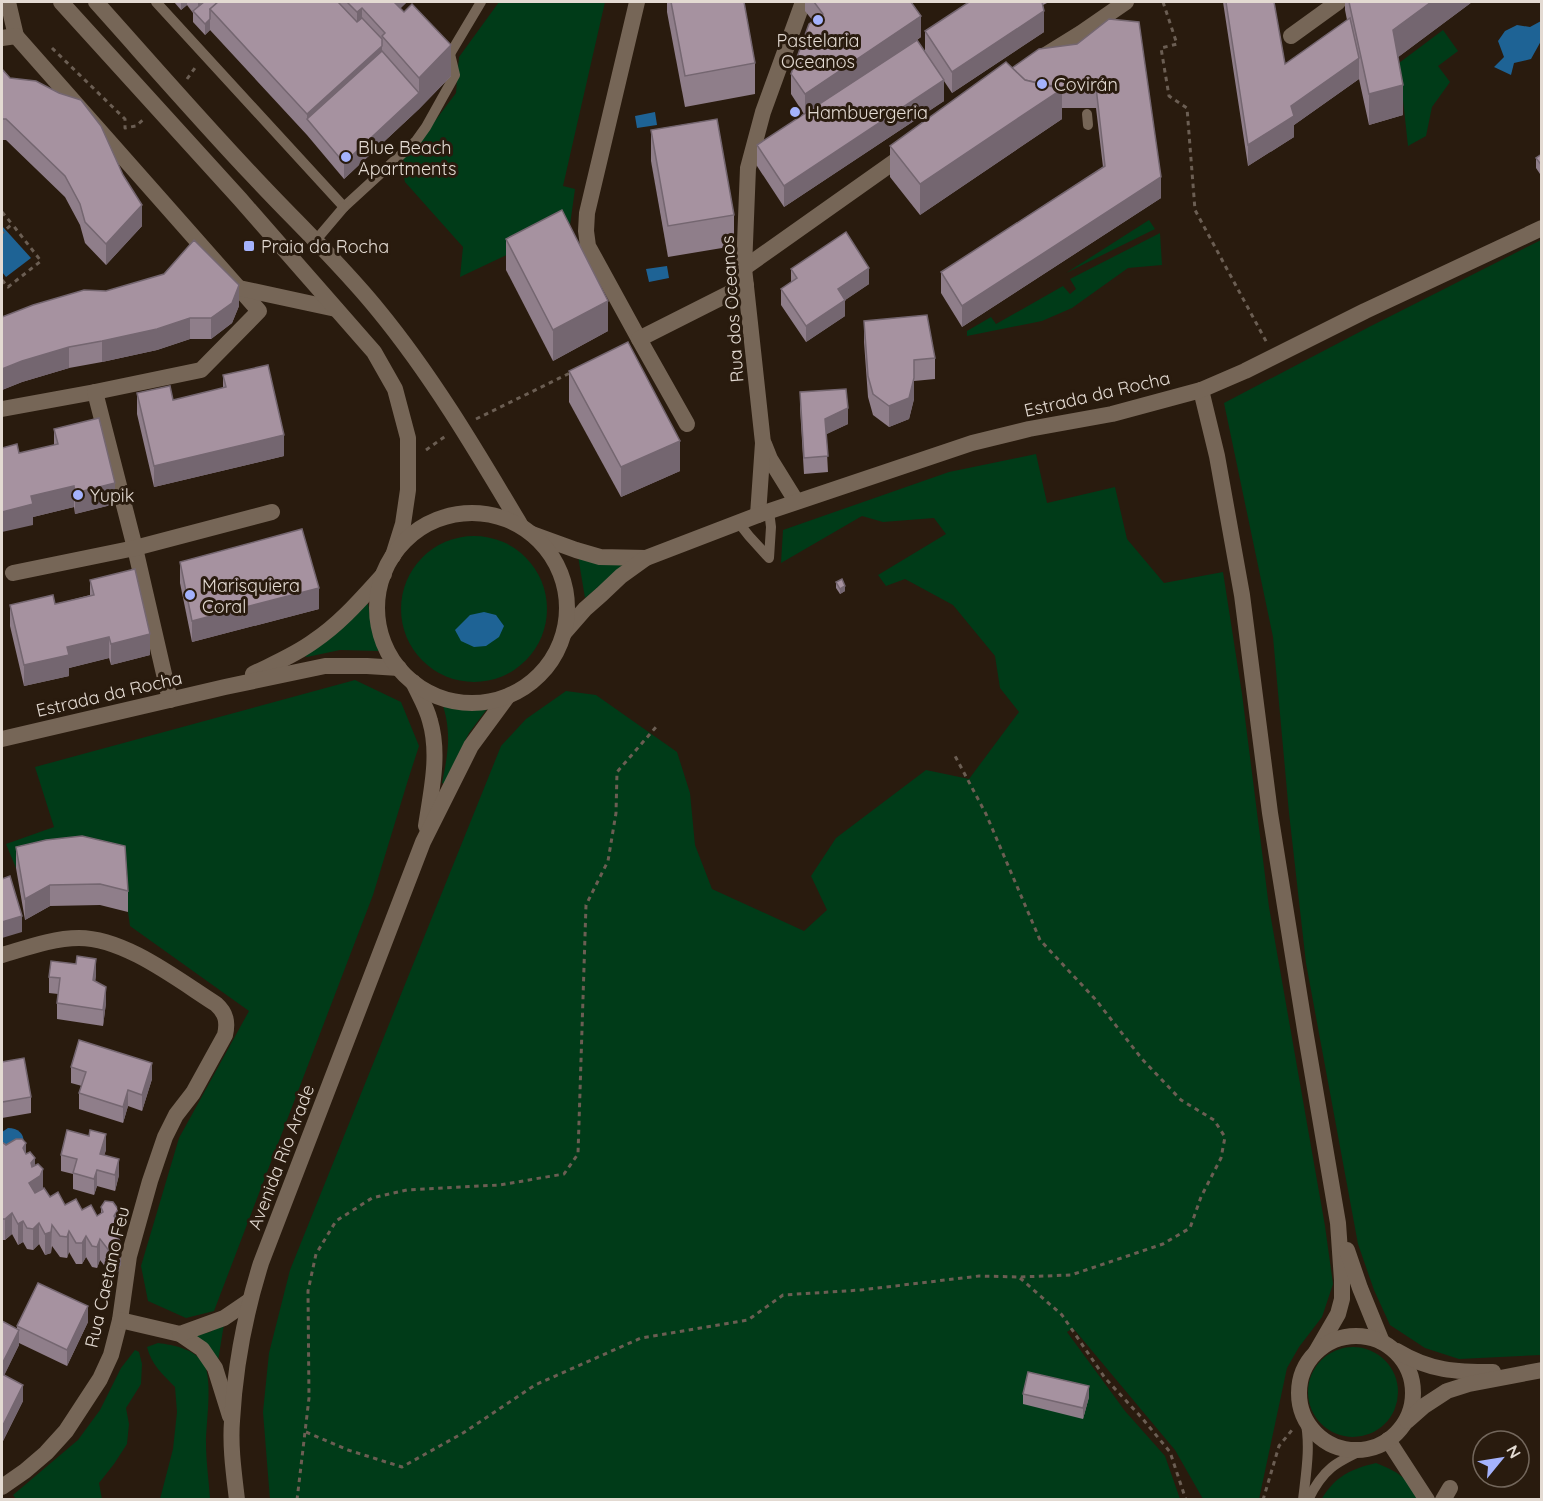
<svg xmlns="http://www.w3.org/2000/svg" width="1543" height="1501" font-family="Quicksand,sans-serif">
<rect width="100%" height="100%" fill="#291b0e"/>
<g fill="#003b18">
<path d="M499,2H605L563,186L575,189L570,225L460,277L463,247L405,182L401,164L399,162L416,146L456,93L459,57Z"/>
<path d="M1443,30L1458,51L1438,66L1450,82L1432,107L1426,136L1408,146L1399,63Z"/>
<path d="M1149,220L1155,229L1066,273Z"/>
<path d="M1160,233L1162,265L1128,268L1072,308L1042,321L967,336V331L991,317L996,324L1063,286L1070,294L1076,289L1070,279Z"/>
<path d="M1541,240V1355L1459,1359L1425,1348L1390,1325L1374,1290L1358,1244L1306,963L1289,813L1273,637L1224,403L1369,327Z"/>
<path d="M1036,454L1047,503L1115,487L1127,539L1164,583L1223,572L1242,694L1269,907L1325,1226L1333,1284L1322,1317L1299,1347L1287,1368L1259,1499H1203L1175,1450L1073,1328L1067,1332L1125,1411L1165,1456L1180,1499L270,1500L263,1412L269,1353L290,1270L501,746L526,719L566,691L596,695L677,752L690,793L695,845L712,889L804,931L827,910L811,876L836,838L926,770L969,779L1019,712L1000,688L995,656L953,605L905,579L886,586L878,575L946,534L934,518L883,522L862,516L781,563L783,530L949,472Z"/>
<circle cx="474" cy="609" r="73"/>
<path d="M578,556L628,563L585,598Z"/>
<path d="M365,604H368L372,629L381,649L378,651L340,650L307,657L304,656Z"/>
<path d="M355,680L401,702L419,746L408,780L373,895L214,1311L186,1318L148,1301L141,1266L179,1138L249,1011L130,926L128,912L125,867L16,868L6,844L54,827L35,767Z"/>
<path d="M442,703L457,707L487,709L469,733L460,751L447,785L442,783C448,754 452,732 442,703Z"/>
<path d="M224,1324L218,1361L192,1336L210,1332Z"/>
<path d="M158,1343C174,1345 195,1349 204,1364C213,1380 206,1424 206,1443C206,1462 209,1481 210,1499H160L173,1449L177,1412L175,1387C163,1375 151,1364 147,1347Z"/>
<circle cx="1353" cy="1392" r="45"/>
<path d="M135,1350L139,1352L142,1364L141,1384L126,1408L129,1424L127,1444L114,1464L99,1483L102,1499H16L13,1495L78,1440L100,1410L121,1368Z"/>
<path d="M1376,1463C1396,1471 1410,1478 1417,1499L1321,1500C1335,1476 1351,1469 1376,1463Z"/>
</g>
<g fill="#1e6395">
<path d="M1541,21V41L1531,59L1514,63L1511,75L1494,67L1504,57L1498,41L1505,31L1517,25L1530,27Z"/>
<path d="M655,112L657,125L637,128L635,116Z"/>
<path d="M2,226L31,258L6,277L2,272Z"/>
<path d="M667,266L669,278L649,282L646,269Z"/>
<path d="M484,612L496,615L504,626L499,637L486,646L474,647L461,641L455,630L470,615Z"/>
<path d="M8,1128C18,1128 24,1133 24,1144L2,1150V1132Z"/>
</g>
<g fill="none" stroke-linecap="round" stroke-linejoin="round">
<g stroke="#6b5e53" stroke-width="3" stroke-dasharray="4.5 4.5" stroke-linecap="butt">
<path d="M1163,2L1177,44L1161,48L1169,96L1187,108L1195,210L1267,343"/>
<path d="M52,48L125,119V128L136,126L145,118"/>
<path d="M187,79L197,65"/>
<path d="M2,212L12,224L2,233"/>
<path d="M2,280L8,287L41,261L12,224"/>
<path d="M476,419L570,373"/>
<path d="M426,450L447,435"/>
<path d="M1020,1278L1062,1315L1105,1378L1142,1418L1170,1452L1186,1500"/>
<path d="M306,1432L348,1450L402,1467L463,1433L535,1385L641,1338L748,1320L783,1295L861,1290L979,1276L1019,1277L1071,1275L1163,1244L1190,1228L1201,1197L1221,1158L1225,1137L1214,1120L1181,1100L1142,1059L1096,1000L1040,940L986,814L954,754"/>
<path d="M297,1500L309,1398L308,1291L316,1254L336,1221L372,1198L407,1190L499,1185L564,1174L578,1154L586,905L608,861L616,813L617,772L656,727"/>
<path d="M1263,1500L1279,1446L1292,1430"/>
</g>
<g stroke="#766657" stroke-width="10">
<path d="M156,2L344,207L416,141L426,127L455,75L450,54L445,48"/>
<path d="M450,54L481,2"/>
<path d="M1087,114L1088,125"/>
<path d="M316,240L344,207"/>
<path d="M738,522L749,536L769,558L771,527L769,511"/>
<path d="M1303,1500C1306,1473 1311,1446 1305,1419"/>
<path d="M1308,1500C1323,1469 1336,1462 1365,1449"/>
</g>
<g stroke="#766657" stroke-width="16">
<path d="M8,2L16,36"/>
<path d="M637,2L587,213L586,231L588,246L639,339"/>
<path d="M1291,36L1338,2"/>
<path d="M2,38L16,36L259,311L201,370L95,392L2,409"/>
<path d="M1039,59L1081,33L1126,2"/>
<path d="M744,268L908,152"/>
<path d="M239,288L336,309"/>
<path d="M95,392L135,548L170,700"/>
<path d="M687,424L639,339L746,285"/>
<path d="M13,573L135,548L272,512"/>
<path d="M413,682C419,695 427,708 430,721C440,755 431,792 426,826"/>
<path d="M2,955C26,948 53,938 79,938C125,938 178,980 216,1004C226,1013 228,1022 225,1035L193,1093L176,1115L165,1137L150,1181L129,1256L120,1320L111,1355L100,1379L66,1431L46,1453L25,1471L2,1487"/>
<path d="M120,1320L180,1334L202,1349L215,1368L230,1416"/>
<path d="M180,1334L224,1318L249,1301"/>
<path d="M1388,1440L1427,1500"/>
<path d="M237,1500C234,1474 230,1447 232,1421C235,1367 245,1314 261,1263L423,842L471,746L507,697"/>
<path d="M1443,1500L1450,1488"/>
</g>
<g stroke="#766657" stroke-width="16">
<path d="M1201,390L1217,456L1242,595L1270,813L1305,1030L1338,1223L1342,1280V1299L1338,1314L1316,1352"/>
<path d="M764,444L770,459L796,501"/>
<path d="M758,515L763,443L744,268L748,168L763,112L803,2"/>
<path d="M532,534L576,550L600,557L646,558"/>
<path d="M564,633L585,609L602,594L621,576L646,558L758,515L972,443L1029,429L1112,414L1201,390L1245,371L1365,311L1542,228"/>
<path d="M253,674C273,664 295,655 314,641C341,623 362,598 384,574"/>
<path d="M2,739L225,687L325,666H367L399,668"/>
<path d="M1347,1250L1360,1288L1382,1342"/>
<circle cx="1356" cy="1393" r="57"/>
<path d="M1397,1351C1430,1371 1456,1372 1493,1372"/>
<path d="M1407,1421L1424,1406L1447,1391L1469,1384L1542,1370"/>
</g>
<g stroke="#766657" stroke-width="16">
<path d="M61,2L240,199L374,352L395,389L408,438V490L403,524L393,556"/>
<path d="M96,2C148,60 200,120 254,177C296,222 340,263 378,310C433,377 477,452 521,526"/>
<circle cx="472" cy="608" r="95"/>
</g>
</g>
<g fill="#8f7e8a">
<path d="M174,2H407L400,8L451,76L419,109L344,179L307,135L210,30L205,35L193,22V13L187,5L181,10Z"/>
<path d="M667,2H744L755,63V94L685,107L667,12Z"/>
<path d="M805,2H911L921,37L917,40L925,52V31L969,2H1049L1043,5L1044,32L952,93L944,81V101L784,207L757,166V145L804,114L791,94V74L813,21L805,11Z"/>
<path d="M1223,2H1274L1285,64L1347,20L1345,10V2H1472L1398,57L1403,115L1369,125L1359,79L1294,125V137L1248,166Z"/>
<path d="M1077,44L1161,198L962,327L941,293V272L1103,167L1096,108H1062V119L920,215L890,177V146L1012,68Z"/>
<path d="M2,69L142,226L106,265L85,243L80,225L65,197L6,140H2Z"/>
<path d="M651,130L734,215V246L668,257L651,161Z"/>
<path d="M1542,154V177L1536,168V158Z"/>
<path d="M506,239L608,331L553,361L506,270Z"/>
<path d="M791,269L869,284L845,300V316L806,342L781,305V289L791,282Z"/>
<path d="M239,306L232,323L211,339H190L157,350L102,362L69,368L22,382L2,390V317Z"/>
<path d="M864,321L935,358V379L914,381V399L909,419L889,427L873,415L868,397L864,342Z"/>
<path d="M569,371L680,471L621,497L569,402Z"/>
<path d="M223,375L284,456L154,487L137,414V393L173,400L223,388Z"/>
<path d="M800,392L848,424L826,434L828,472L804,474L800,408Z"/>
<path d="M54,429L115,504L75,514L74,507L33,517V525L19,453L54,445Z"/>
<path d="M180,562L319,609L192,642L180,583Z"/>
<path d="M90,580L150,655L111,665L109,658L69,668V676L24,686L10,626V605L55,604L90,595Z"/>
<path d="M836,582L845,591L840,594L836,588Z"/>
<path d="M16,847L128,891V912L100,905L50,906L25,920L16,868Z"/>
<path d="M96,975L95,982L106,1003L103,1026L57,1019V1003L58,994L49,993V977Z"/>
<path d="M2,1062L31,1097V1113L2,1118Z"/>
<path d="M71,1067L152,1079L142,1111L128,1106L123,1123L79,1109V1093L82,1086L71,1083Z"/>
<path d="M2,1142L26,1154L35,1166L43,1189L50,1197L65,1205L97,1216L101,1213V1207L118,1224L121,1264L118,1272L110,1273L100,1260L97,1268L92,1267L86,1257L82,1264H76L69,1252L67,1258L60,1257L52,1246L51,1253L45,1255L39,1244L33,1250L27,1249L23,1242L18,1245L12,1234L5,1240H2Z"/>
<path d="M106,1150L104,1155L119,1175L115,1191L97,1186L94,1195L73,1189V1174L61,1171V1155Z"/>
<path d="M2,1321L17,1329V1326L88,1322L67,1366L19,1343V1345L4,1375L23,1401L3,1441H2Z"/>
<path d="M1023,1394L1089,1397L1083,1419L1023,1404Z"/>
</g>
<g fill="#746670">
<path d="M181,2H187V5L181,10Z"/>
<path d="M198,2H213V4L198,18Z"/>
<path d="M385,2H407L395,14Z"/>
<path d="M1431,2H1472L1393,61V30Z"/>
<path d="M362,8V39L357,43V12Z"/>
<path d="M1044,11V32L952,93V72Z"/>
<path d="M921,16V37L805,115V94Z"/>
<path d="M210,19V30L205,35V24Z"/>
<path d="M451,45V76L419,109L344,179V163L419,93V78Z"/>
<path d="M382,46V67L307,119V114Z"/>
<path d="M1359,58V79L1294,125V137L1248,166V145L1291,106Z"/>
<path d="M944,80V101L784,207V186Z"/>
<path d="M1403,85V115L1369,125V94Z"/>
<path d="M1062,89V119L920,215V184Z"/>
<path d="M1161,177V198L962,327V306Z"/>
<path d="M142,205V226L106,265V244Z"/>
<path d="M869,268V284L838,305V289Z"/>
<path d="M239,285V306L232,323L211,339V318Z"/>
<path d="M845,300V316L806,342V326Z"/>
<path d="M608,301V331L553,361V330Z"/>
<path d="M190,318V339L157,350L102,362V341Z"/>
<path d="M69,347V368L22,382L2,390V369L22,361Z"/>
<path d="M914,378V399L909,419L889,427V406Z"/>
<path d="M848,408V424L825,435V419Z"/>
<path d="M284,435V456L154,487V466Z"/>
<path d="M680,441V471L621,497V467Z"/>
<path d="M115,483V504L75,514V493Z"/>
<path d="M74,486V507L33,517V525L2,532V512L31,496Z"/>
<path d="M845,586V591L840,594V589Z"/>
<path d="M319,588V609L192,642V621Z"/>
<path d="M150,634V655L111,665V644Z"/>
<path d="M109,637V658L69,668V676L24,686V665L67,647Z"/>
<path d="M50,885V906L25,920V899Z"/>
<path d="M22,916V932L2,938V922Z"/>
<path d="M96,959V975L93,996V980Z"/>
<path d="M106,987V1003L103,1026V1010Z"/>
<path d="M152,1063V1079L142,1111V1095Z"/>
<path d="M128,1090V1106L123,1123V1107Z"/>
<path d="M106,1134V1150L100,1170V1154Z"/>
<path d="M26,1143V1164L23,1148Z"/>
<path d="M35,1158V1179L43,1169V1190L29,1204V1183L31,1163Z"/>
<path d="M119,1159V1175L115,1191V1175Z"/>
<path d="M97,1170V1186L94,1195V1179Z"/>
<path d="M118,1209L119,1247L113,1250L114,1216Z"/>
<path d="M12,1213V1234L5,1240V1219Z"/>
<path d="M23,1221V1242L18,1245V1224Z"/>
<path d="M39,1223V1244L33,1250V1229Z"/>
<path d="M52,1225L51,1253L45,1255V1234Z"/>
<path d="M69,1231V1252L67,1258V1237Z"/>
<path d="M86,1236V1257L82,1264V1243Z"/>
<path d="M100,1239V1260L97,1268V1247Z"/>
<path d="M121,1243V1264L118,1272V1251Z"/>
<path d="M88,1306V1322L67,1366V1350Z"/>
<path d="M19,1330V1345L2,1380V1364Z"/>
<path d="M23,1385V1401L3,1441V1425Z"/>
<path d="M1089,1386V1397L1083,1419V1408Z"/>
</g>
<g fill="#a692a0" stroke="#746670" stroke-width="1.5">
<path d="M204,2H218L210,9V19L205,24L193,11Z"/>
<path d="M218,2H338L357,22L362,18L382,39V46L307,114L210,9Z"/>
<path d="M347,2H394L404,12L412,4L451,45L419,78L382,36L385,33L362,8L357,12Z"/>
<path d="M671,2H744L755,63L685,76Z"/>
<path d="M814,2H911L921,16L805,94L791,74L809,24L823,14Z"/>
<path d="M969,2H1042L1044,11L952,72L925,31Z"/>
<path d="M1226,2H1274L1285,64L1350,18L1359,58L1291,106L1294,116L1248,145Z"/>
<path d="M1349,2H1431L1393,30L1403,85L1369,94Z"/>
<path d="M1109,19L1139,22L1161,177L962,306L941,272L1105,166L1096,87H1057L1025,80L1012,68L1039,49L1077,44Z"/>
<path d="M917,40L944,80L784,186L757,145Z"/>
<path d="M382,51L419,93L344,163L307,119Z"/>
<path d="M1006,62L1025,80L1062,89L920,184L890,146Z"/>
<path d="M2,69L10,78L36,81L59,93L81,100L101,126L123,175L142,205L106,244L85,222L80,204L65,176L6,119H2Z"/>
<path d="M717,119L734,215L668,226L651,130Z"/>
<path d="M1542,154V166L1536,158Z"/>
<path d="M562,210L608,301L553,330L506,239Z"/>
<path d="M846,232L869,268L838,289L845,300L806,326L781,289L797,278L791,269Z"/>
<path d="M194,240L239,285L232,303L211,318H190L157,329L102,341L69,347L22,361L2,369V317L33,305L84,290L106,291L164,274Z"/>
<path d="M927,315L935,358L914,360V378L909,398L889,406L873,394L868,376L864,321Z"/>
<path d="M628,342L680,441L621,467L569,371Z"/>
<path d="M268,365L284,435L154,466L137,393L170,386L173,400L226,387L223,375Z"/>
<path d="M846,389L848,408L825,419L828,456L804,458L800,392Z"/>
<path d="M99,418L115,483L75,493L74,486L31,496L33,504L2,512V448L17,444L19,453L58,444L54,429Z"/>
<path d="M302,529L319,588L192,621L180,562Z"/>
<path d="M135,569L150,634L111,644L109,637L67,647L69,655L24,665L10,605L53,595L55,604L94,595L90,580Z"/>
<path d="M842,579L845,586L840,589L836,582Z"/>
<path d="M82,836L125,846L128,891L100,884L50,885L25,899L16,847L46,840Z"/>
<path d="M10,876L22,916L2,922V879Z"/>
<path d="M77,956L96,959L93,980L106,987L103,1010L57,1003L60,978L49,977L51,961L76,964Z"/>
<path d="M79,1040L152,1063L142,1095L128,1090L123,1107L79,1093L86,1072L71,1067Z"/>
<path d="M24,1058L31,1097L2,1102V1062Z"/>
<path d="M67,1130L89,1136L90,1130L106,1134L100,1154L119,1159L115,1175L97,1170L94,1179L73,1173L77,1159L61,1155Z"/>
<path d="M16,1139H22L26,1143L23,1148L26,1154L30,1152L35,1158L31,1163L32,1167L38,1164L43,1169L40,1176L29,1183L35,1193L44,1188L50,1197L58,1192L65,1205L76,1199L82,1210L91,1205L97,1216L103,1212L101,1207L105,1201L113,1202L118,1209L114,1216L119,1226L113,1229L121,1243L118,1251L110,1252L100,1239L97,1247L92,1246L86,1236L82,1243H76L69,1231L67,1237L60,1236L52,1225L51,1232L45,1234L39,1223L33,1229L27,1228L23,1221L18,1224L12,1213L5,1219H2V1142L6,1145Z"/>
<path d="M38,1283L88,1306L67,1350L17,1326Z"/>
<path d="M2,1321L19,1330L2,1364Z"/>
<path d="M1028,1372L1089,1386L1083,1408L1023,1394Z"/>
<path d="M2,1374L23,1385L3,1425H2Z"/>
</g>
<g fill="#a4b2fc" stroke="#291b0e" stroke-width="2">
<circle cx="818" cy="20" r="6"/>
<circle cx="1042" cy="84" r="6"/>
<circle cx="795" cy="112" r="6"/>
<circle cx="346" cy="157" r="6"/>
<rect x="243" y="240" width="12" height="12" rx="3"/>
<circle cx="78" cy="495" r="6"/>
<circle cx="190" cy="595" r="6"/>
</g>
<g text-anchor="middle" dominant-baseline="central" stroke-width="6" stroke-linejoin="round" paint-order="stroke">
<g font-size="18" fill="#e3dad2" stroke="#291b0e" text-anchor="start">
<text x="818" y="40" text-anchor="middle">Pastelaria<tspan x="818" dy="21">Oceanos</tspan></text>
<text x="1054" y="84">Covirán</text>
<text x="807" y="112">Hambuergeria</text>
<text x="358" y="147">Blue Beach<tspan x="358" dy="21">Apartments</tspan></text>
<text x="261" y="246">Praia da Rocha</text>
<text x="90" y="495">Yupik</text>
<text x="202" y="585">Marisquiera<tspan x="202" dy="21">Coral</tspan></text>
</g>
<g font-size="18" fill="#e3dad2" stroke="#291b0e">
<text transform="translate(732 309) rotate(-94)">Rua dos Oceanos</text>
<text transform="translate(1097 394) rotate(-13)">Estrada da Rocha</text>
<text transform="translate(109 694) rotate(-13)">Estrada da Rocha</text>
<text transform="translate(281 1157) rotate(-69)">Avenida Rio Arade</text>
<text transform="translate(107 1277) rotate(-77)">Rua Caetano Feu</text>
</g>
</g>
<rect width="1543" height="1501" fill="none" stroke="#e3dad2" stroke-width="6"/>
<g transform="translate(1501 1459) rotate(60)"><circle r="28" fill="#291b0e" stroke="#73675c" stroke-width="1.5"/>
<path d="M0-4.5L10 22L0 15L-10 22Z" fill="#a4b2fc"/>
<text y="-9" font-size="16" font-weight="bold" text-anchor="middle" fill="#e3dad2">N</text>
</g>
</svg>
